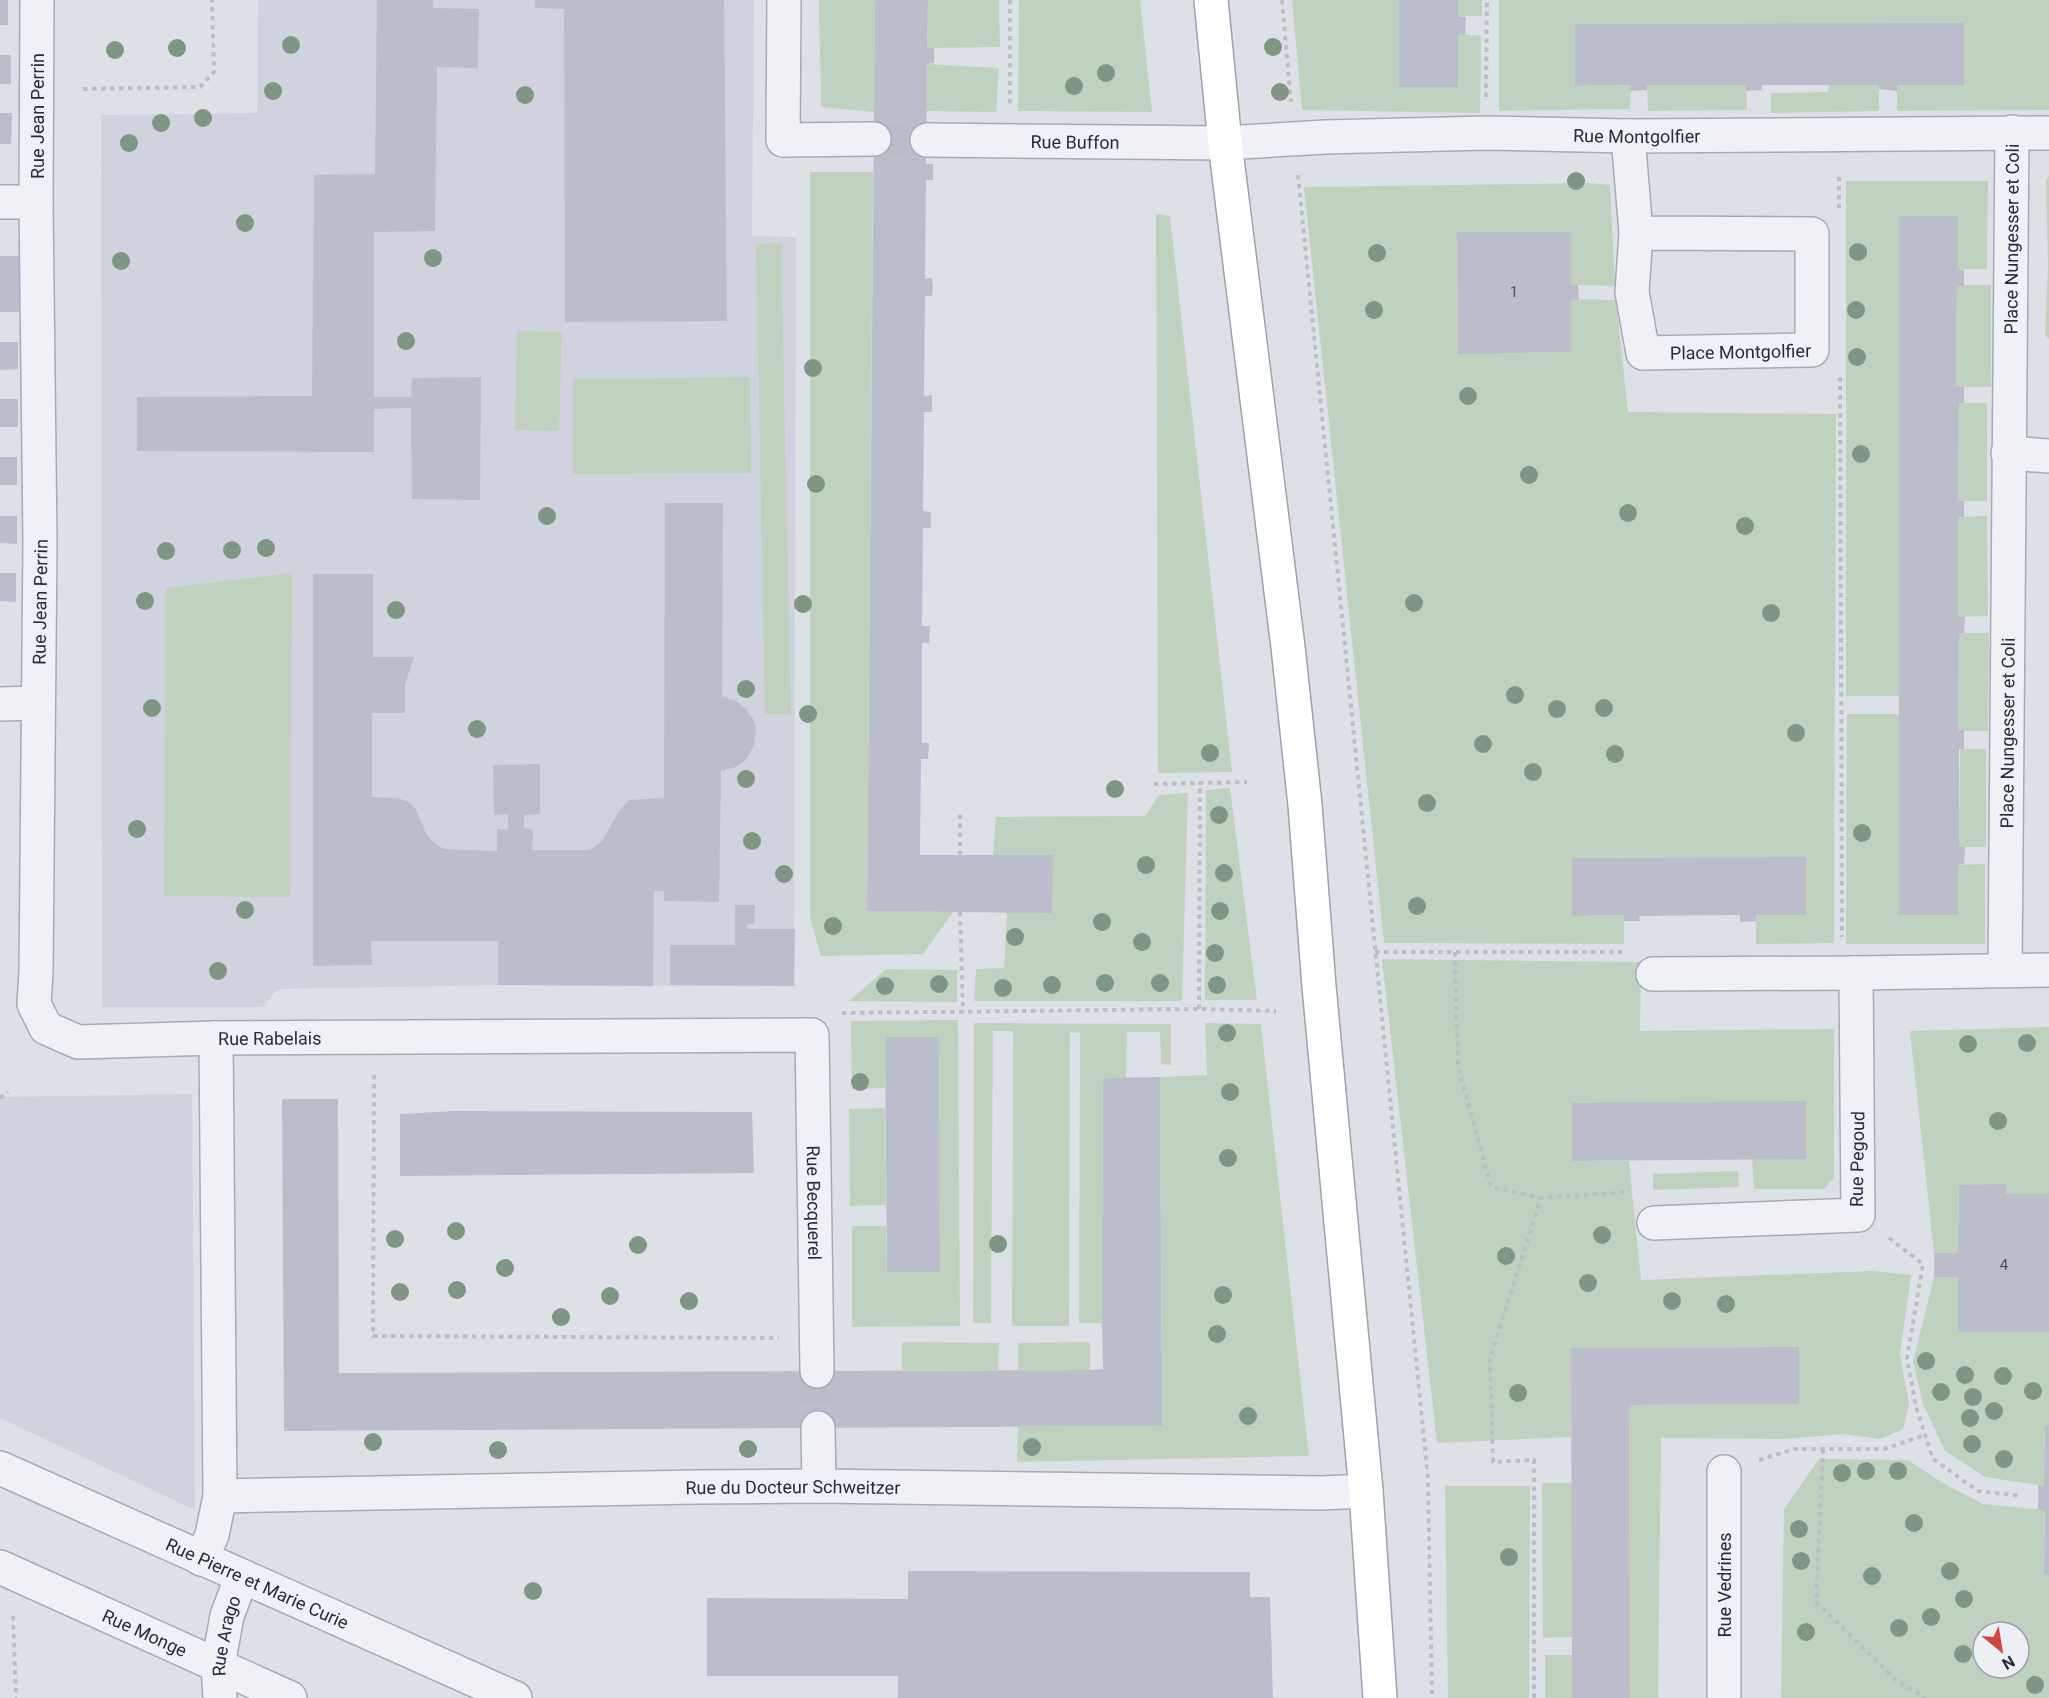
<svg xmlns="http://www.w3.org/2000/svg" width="2049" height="1698" font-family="Roboto,sans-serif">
<rect width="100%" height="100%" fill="#dee0e8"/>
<g fill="#d0d2dd">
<path d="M258,0H754L752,236L796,237L794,986L498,985L278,989L262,1007H102L101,115L257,113Z"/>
<path d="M192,1094V1095L195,1510L0,1418V1097Z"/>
</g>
<g fill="#c0d2bf" fill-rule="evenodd">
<path d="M819,0H875L874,112L821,107Z"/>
<path d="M928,0H999L1000,47L927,48Z"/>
<path d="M1019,0H1140L1152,112L1018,111Z"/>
<path d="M1292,0H1399L1400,87H1458V34L1481,36L1480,113L1302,110Z"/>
<rect x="1458" y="0" width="24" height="16"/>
<path d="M1499,0H2049V110L1897,111V85L1964,24L1576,86L1631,85L1630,109L1499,111Z"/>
<path d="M927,64L999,68L996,112L926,111Z"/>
<path d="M1647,85H1746L1747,110L1648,111Z"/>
<path d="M1829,85H1879V111L1771,113V93L1828,92Z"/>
<path d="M810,172H873L867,911L953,912L923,954L821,956L810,918Z"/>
<path d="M2049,176V339L2045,335L2048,267L2046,180Z"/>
<path d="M1846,181H1988L1987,269H1958L1957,216H1899V696H1846Z"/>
<path d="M1590,183L1610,185L1615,286L1571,285V232H1457L1458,353L1570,352L1571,299L1616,300L1628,412L1836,414L1834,943L1756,944V915L1806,914V857L1572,858V916L1624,915V944L1384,943L1304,187Z"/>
<path d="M1156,214L1170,216L1232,772L1158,773Z"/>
<path d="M781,243L791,714H765L756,244Z"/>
<path d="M1957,285H1991V387H1956Z"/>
<path d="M517,331L562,332L559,431L515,430Z"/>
<path d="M750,377L751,473L573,474V379Z"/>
<path d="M1959,403H1987V501H1958Z"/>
<path d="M1987,516L1988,616L1958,617V517Z"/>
<path d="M292,573L290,897L164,896L166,588Z"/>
<path d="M1959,633H1989L1988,731H1958Z"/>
<path d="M1847,714H1900L1899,915H1958V865L1985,864V944H1846Z"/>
<path d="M1960,749H1986V847H1959Z"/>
<path d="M1230,788L1257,1000H1205L1206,790Z"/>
<path d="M1188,793L1182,1001H974L976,969L1004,968L1007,912H1052V856L993,855L996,817L1145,816L1159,795Z"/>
<path d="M1382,959L1641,962L1640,1031L1834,1029V1178L1824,1189H1754L1752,1159H1806V1102L1572,1104V1161H1629L1641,1280L1873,1271L1911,1275L1900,1354L1909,1404L1903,1429L1880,1439L1842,1434L1785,1439L1661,1438L1658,1698H1630L1629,1405L1799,1404V1347L1571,1348V1437L1437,1443Z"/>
<path d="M886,969L957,970V1002L849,1001Z"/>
<path d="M958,1020L960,1326L852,1327V1226H886L887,1272L940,1271L939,1037L885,1038V1088L852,1089L851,1021Z"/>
<path d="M974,1023L1171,1024V1065L1161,1064L1160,1032H1127L1126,1078H1103L1102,1323H1079L1080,1033L1070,1032L1069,1326H1012L1013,1031H993L991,1323H973Z"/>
<path d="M1205,1023L1261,1024L1309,1456L1017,1462L1018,1427L1162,1426L1160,1077L1207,1075Z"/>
<path d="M2049,1027V1194H2006L2007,1185H1959L1958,1253H1934L1910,1031Z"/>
<path d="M885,1108L886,1205L850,1206L849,1109Z"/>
<path d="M1738,1171L1739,1187L1653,1190V1174Z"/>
<path d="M1934,1277H1958V1332H2049V1426H2045L2044,1486L1985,1477L1945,1451L1923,1404L1913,1362Z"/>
<path d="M902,1342L999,1343L998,1370H902Z"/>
<path d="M1090,1342V1370H1018V1343Z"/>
<path d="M1819,1459L1908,1460L1943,1483L1983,1504L2045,1510L2044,1574L2049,1575V1698H1781L1784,1509ZM1983,1632H2019V1668H1983Z"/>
<path d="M1542,1483H1572V1637L1543,1638Z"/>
<path d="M1445,1486H1530L1529,1698H1448Z"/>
<rect x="1545" y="1655" width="27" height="43"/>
</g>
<g fill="#bbbeca">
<rect x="0" y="0" width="8" height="25"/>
<path d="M377,0H433V8L479,9L478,68L437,67L435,231L374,232V397H411L412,378L481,377L480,500L412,499L411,408L374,409V452L137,451V397L312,396L314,175L375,174Z"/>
<path d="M535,0H724L727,321L565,322L564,9L535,8Z"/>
<path d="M875,0H928L927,48L934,47V63L927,64L926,164H933V180H926L925,279L932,278L933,287L932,296H925L924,396L932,395V412H924L923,511L931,512V528H923L922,626H930L929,643H922V743H929L928,759H921L920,855H1053L1052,913L867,911Z"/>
<path d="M1399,0H1458V16L1466,17L1465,35L1458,34V87H1399Z"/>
<path d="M1964,23V85H1897V91L1879,89V85H1762V90L1746,91V85H1647V90L1630,91L1631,85L1575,86V24Z"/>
<rect x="0" y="55" width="11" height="29"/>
<path d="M0,113H12L11,144H0Z"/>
<path d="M1899,216H1958V269L1964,270V286L1957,285L1956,387H1964V403H1959L1958,501H1964V517H1958V617H1965L1964,633H1959L1958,731L1964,730V749H1959V847H1965L1964,864L1958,865V915H1899Z"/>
<path d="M1457,232H1571V285H1578L1579,300L1571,299V352L1458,354Z"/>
<rect x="0" y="256" width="19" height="56"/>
<path d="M0,342H18V369L0,370Z"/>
<rect x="0" y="399" width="18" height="28"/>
<rect x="0" y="457" width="17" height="28"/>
<path d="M665,503H723L722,696L736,701L745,708L753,719L756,728L754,745L746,760L736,767L721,771L719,902L664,901V891H654L653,986L498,985V941H371L372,965L313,966V574H373V657H414L405,684V713H372V797L398,798L410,803L415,808L427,835L437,845L444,849L497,851V829L508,830V814L494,815L493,765L540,764V814L524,815V828L533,830L532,850H586L591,849L602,841L619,811L629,800L664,798Z"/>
<path d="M0,516H17V544L0,543Z"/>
<path d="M0,573H16V602L0,601Z"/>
<path d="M1806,857V915H1756V921L1740,922V915L1639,916L1640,921H1624V915L1572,916V858Z"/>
<path d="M735,905H755L754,924H747V929H795L794,986L670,985V945H735Z"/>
<path d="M885,1037H939L940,1272H887Z"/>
<path d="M1160,1077L1162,1426L284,1431L282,1099H338L339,1373L1090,1370L1103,1369L1102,1323L1103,1078Z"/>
<path d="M1806,1101V1159L1572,1161V1103Z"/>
<path d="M454,1111L752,1112L754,1173L400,1176V1114Z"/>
<path d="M2007,1184L2006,1194H2049V1332H1958V1277H1934V1253H1958L1959,1185Z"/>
<path d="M1799,1347V1404L1629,1405L1630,1698H1572L1571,1348Z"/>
<path d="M2045,1426H2049V1575H2044L2045,1510H2038V1485L2044,1486Z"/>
<path d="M908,1571L1250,1572V1597H1270L1273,1698H898V1676H707V1598L908,1599Z"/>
</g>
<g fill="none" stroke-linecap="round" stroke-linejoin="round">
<g stroke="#b9bcc6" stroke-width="33" stroke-dasharray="33 16" stroke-linecap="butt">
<path d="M874,139L927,140"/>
<path d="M817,1371L818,1428"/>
</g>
<defs>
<g id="minor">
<path d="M37,0L36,202L40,542L36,972L34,1004L46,1028L78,1042L216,1038"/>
<path d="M784,0L783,140L874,139"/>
<path id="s1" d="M1628,136L1636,233L1632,292L1643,353L1812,350V234L1636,233"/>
<path id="s2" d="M927,140L1225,143L1325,137L1486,133L1628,136L2049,133"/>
<path d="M0,202H36"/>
<path d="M2008,453L2049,456"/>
<path d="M0,704L38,703"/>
<path id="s3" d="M2005,969L2012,132"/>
<path d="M1653,974L1856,973"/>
<path d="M1654,1223L1858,1215L1856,973L2049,970"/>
<path d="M818,1428L819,1486"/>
<path id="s4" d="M0,1468L515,1698"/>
<path id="s5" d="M220,1496L697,1487L819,1486L1322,1493L1366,1491"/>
<path id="s6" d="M201,1559L212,1535L220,1496L216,1038L812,1035L817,1371"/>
<path id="s7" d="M0,1567L290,1698"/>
<path id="s8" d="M220,1698L218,1665L227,1616L242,1576"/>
<path d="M1724,1698V1472"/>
</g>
<path id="major" d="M1211,0L1225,143L1288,647L1305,805L1319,986L1366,1491L1380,1698"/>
</defs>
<use href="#minor" stroke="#a7aab5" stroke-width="36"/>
<use href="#major" stroke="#9da2b3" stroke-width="36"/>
<g stroke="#bcbec6" stroke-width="4" stroke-dasharray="4.5 4.5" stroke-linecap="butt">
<path d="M1010,0V104"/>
<path d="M1282,0L1291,102"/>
<path d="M83,89L200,87L214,72L212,0"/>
<path d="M1486,97L1487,0"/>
<path d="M1298,175L1428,1479L1432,1698"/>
<path d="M1839,177V208"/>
<path d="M1840,377L1842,937"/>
<path d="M1154,784L1247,782"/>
<path d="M960,855V810"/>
<path d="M960,912L963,1012"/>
<path d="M1375,952H1624"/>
<path d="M1455,952L1458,1066L1491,1187L1541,1198"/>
<path d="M1199,1009L1200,783"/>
<path d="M842,1013L1199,1009L1276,1011"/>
<path d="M374,1075L373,1336L779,1338"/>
<path d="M0,1098L8,1092"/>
<path d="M1889,1238L1923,1264L1907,1358L1916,1407L1933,1459L1978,1491L2021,1496"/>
<path d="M1823,1449L1816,1602L1898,1682L1926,1698"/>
<path d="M1759,1460L1794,1449H1884L1925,1435"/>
<path d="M13,1616L16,1698"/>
<path d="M1534,1698V1460L1493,1462L1490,1358L1541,1198L1629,1192"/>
</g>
<use href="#minor" stroke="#f0f1f6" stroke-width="33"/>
<use href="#major" stroke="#fff" stroke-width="33"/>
</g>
<g fill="#809685">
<circle cx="291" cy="45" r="9"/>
<circle cx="1273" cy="47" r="9"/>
<circle cx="177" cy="48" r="9"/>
<circle cx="115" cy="50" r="9"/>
<circle cx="1106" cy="73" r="9"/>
<circle cx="1074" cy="86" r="9"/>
<circle cx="273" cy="91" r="9"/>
<circle cx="1280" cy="92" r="9"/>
<circle cx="525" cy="95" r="9"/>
<circle cx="203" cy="118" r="9"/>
<circle cx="161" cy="123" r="9"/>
<circle cx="129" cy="143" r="9"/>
<circle cx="1576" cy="181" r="9"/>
<circle cx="245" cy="223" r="9"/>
<circle cx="1858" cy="252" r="9"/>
<circle cx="1377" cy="253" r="9"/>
<circle cx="433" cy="258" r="9"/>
<circle cx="121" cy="261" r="9"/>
<circle cx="1374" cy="310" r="9"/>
<circle cx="1856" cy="310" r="9"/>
<circle cx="406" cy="341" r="9"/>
<circle cx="1857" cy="357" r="9"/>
<circle cx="813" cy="368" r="9"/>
<circle cx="1468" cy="396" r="9"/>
<circle cx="1861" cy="454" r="9"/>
<circle cx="1529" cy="475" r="9"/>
<circle cx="816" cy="484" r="9"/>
<circle cx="1628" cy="513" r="9"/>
<circle cx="547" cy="516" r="9"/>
<circle cx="1745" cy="526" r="9"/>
<circle cx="266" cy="548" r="9"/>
<circle cx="232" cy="550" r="9"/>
<circle cx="166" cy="551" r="9"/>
<circle cx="145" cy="601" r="9"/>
<circle cx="1414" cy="603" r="9"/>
<circle cx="803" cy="604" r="9"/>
<circle cx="396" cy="610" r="9"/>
<circle cx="1771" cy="613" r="9"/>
<circle cx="746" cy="689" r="9"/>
<circle cx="1515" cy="695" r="9"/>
<circle cx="152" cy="708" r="9"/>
<circle cx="1604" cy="708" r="9"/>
<circle cx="1557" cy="709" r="9"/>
<circle cx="808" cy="714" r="9"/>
<circle cx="477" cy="729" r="9"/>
<circle cx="1796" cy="733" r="9"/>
<circle cx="1483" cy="744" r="9"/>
<circle cx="1210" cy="753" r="9"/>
<circle cx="1615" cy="754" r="9"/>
<circle cx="1533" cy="772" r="9"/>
<circle cx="746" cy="779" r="9"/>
<circle cx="1115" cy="789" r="9"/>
<circle cx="1427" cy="803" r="9"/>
<circle cx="1219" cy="815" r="9"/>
<circle cx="137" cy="829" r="9"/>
<circle cx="1862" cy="833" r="9"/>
<circle cx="752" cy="841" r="9"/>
<circle cx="1146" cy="865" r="9"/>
<circle cx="1224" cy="873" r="9"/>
<circle cx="784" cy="874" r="9"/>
<circle cx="1417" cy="906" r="9"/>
<circle cx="245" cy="910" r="9"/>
<circle cx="1220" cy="911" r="9"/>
<circle cx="1102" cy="922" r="9"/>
<circle cx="833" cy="926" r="9"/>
<circle cx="1015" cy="937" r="9"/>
<circle cx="1142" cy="942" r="9"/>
<circle cx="1215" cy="953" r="9"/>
<circle cx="218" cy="971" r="9"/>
<circle cx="1105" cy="983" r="9"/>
<circle cx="1160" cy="983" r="9"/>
<circle cx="939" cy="984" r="9"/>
<circle cx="1052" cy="985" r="9"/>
<circle cx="1217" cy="985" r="9"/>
<circle cx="885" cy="986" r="9"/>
<circle cx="1003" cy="988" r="9"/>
<circle cx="1227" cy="1033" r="9"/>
<circle cx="2027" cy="1043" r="9"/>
<circle cx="1968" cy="1044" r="9"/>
<circle cx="860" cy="1082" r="9"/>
<circle cx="1230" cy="1092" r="9"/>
<circle cx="1998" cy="1121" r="9"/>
<circle cx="1228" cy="1158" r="9"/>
<circle cx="456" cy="1231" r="9"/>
<circle cx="1602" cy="1235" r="9"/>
<circle cx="395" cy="1239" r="9"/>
<circle cx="998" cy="1244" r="9"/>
<circle cx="638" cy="1245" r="9"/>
<circle cx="1506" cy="1256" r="9"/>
<circle cx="505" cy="1268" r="9"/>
<circle cx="1588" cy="1283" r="9"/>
<circle cx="457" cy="1290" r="9"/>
<circle cx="400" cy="1292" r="9"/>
<circle cx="1223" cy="1295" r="9"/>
<circle cx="610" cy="1296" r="9"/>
<circle cx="689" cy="1301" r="9"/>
<circle cx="1672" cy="1301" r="9"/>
<circle cx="1726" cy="1304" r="9"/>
<circle cx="561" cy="1317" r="9"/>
<circle cx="1217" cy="1334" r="9"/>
<circle cx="1926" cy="1361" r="9"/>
<circle cx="1965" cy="1375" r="9"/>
<circle cx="2003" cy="1376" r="9"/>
<circle cx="2033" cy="1391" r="9"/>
<circle cx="1941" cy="1392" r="9"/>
<circle cx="1518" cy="1393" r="9"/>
<circle cx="1973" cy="1397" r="9"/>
<circle cx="1994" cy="1411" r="9"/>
<circle cx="1248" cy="1416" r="9"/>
<circle cx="1970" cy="1418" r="9"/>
<circle cx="373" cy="1442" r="9"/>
<circle cx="1972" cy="1444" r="9"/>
<circle cx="1032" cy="1447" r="9"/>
<circle cx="748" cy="1449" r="9"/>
<circle cx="498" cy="1450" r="9"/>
<circle cx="2004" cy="1459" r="9"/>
<circle cx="1866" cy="1471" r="9"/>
<circle cx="1898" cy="1471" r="9"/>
<circle cx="1842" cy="1473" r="9"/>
<circle cx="1914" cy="1523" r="9"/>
<circle cx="1799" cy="1529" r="9"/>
<circle cx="1509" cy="1557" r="9"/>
<circle cx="1801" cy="1561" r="9"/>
<circle cx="1950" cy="1571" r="9"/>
<circle cx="1872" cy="1576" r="9"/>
<circle cx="533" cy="1591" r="9"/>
<circle cx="1964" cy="1599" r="9"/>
<circle cx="1931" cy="1617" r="9"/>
<circle cx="1899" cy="1628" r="9"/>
<circle cx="1806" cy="1632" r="9"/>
<circle cx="1963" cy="1654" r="9"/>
<circle cx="2035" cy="1685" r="9"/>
</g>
<g text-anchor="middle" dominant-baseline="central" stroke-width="4.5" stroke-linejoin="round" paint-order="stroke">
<g font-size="15" fill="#4c5061">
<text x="1514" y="292">1</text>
<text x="2004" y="1265">4</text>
</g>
<g font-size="18" fill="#272b3e" stroke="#edeff5">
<text transform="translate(37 116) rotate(-90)">Rue Jean Perrin</text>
<text stroke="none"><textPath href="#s2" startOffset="710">Rue Montgolfier</textPath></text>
<text stroke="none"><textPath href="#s2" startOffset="148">Rue Buffon</textPath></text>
<text stroke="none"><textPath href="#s3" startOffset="730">Place Nungesser et Coli</textPath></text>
<text stroke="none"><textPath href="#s1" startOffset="316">Place Montgolfier</textPath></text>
<text transform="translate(40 602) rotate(-89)">Rue Jean Perrin</text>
<text stroke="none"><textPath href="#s3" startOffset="236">Place Nungesser et Coli</textPath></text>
<text stroke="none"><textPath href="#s6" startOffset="578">Rue Rabelais</textPath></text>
<text transform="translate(1857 1159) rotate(-89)">Rue Pegoud</text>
<text stroke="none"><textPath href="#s6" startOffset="1288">Rue Becquerel</textPath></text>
<text stroke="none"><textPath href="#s5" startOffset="573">Rue du Docteur Schweitzer</textPath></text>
<text stroke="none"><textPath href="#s4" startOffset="282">Rue Pierre et Marie Curie</textPath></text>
<text transform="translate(1724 1585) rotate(-90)">Rue Vedrines</text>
<text stroke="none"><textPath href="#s7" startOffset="159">Rue Monge</textPath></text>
<text stroke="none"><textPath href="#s8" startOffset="63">Rue Arago</textPath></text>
</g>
</g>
<g transform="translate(2001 1650) rotate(150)"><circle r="28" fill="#edeff5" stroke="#9ea1ac" stroke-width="1.5"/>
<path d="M0-4.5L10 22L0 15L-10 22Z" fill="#cf4641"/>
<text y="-9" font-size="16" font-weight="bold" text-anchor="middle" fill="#272b3e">N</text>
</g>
</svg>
